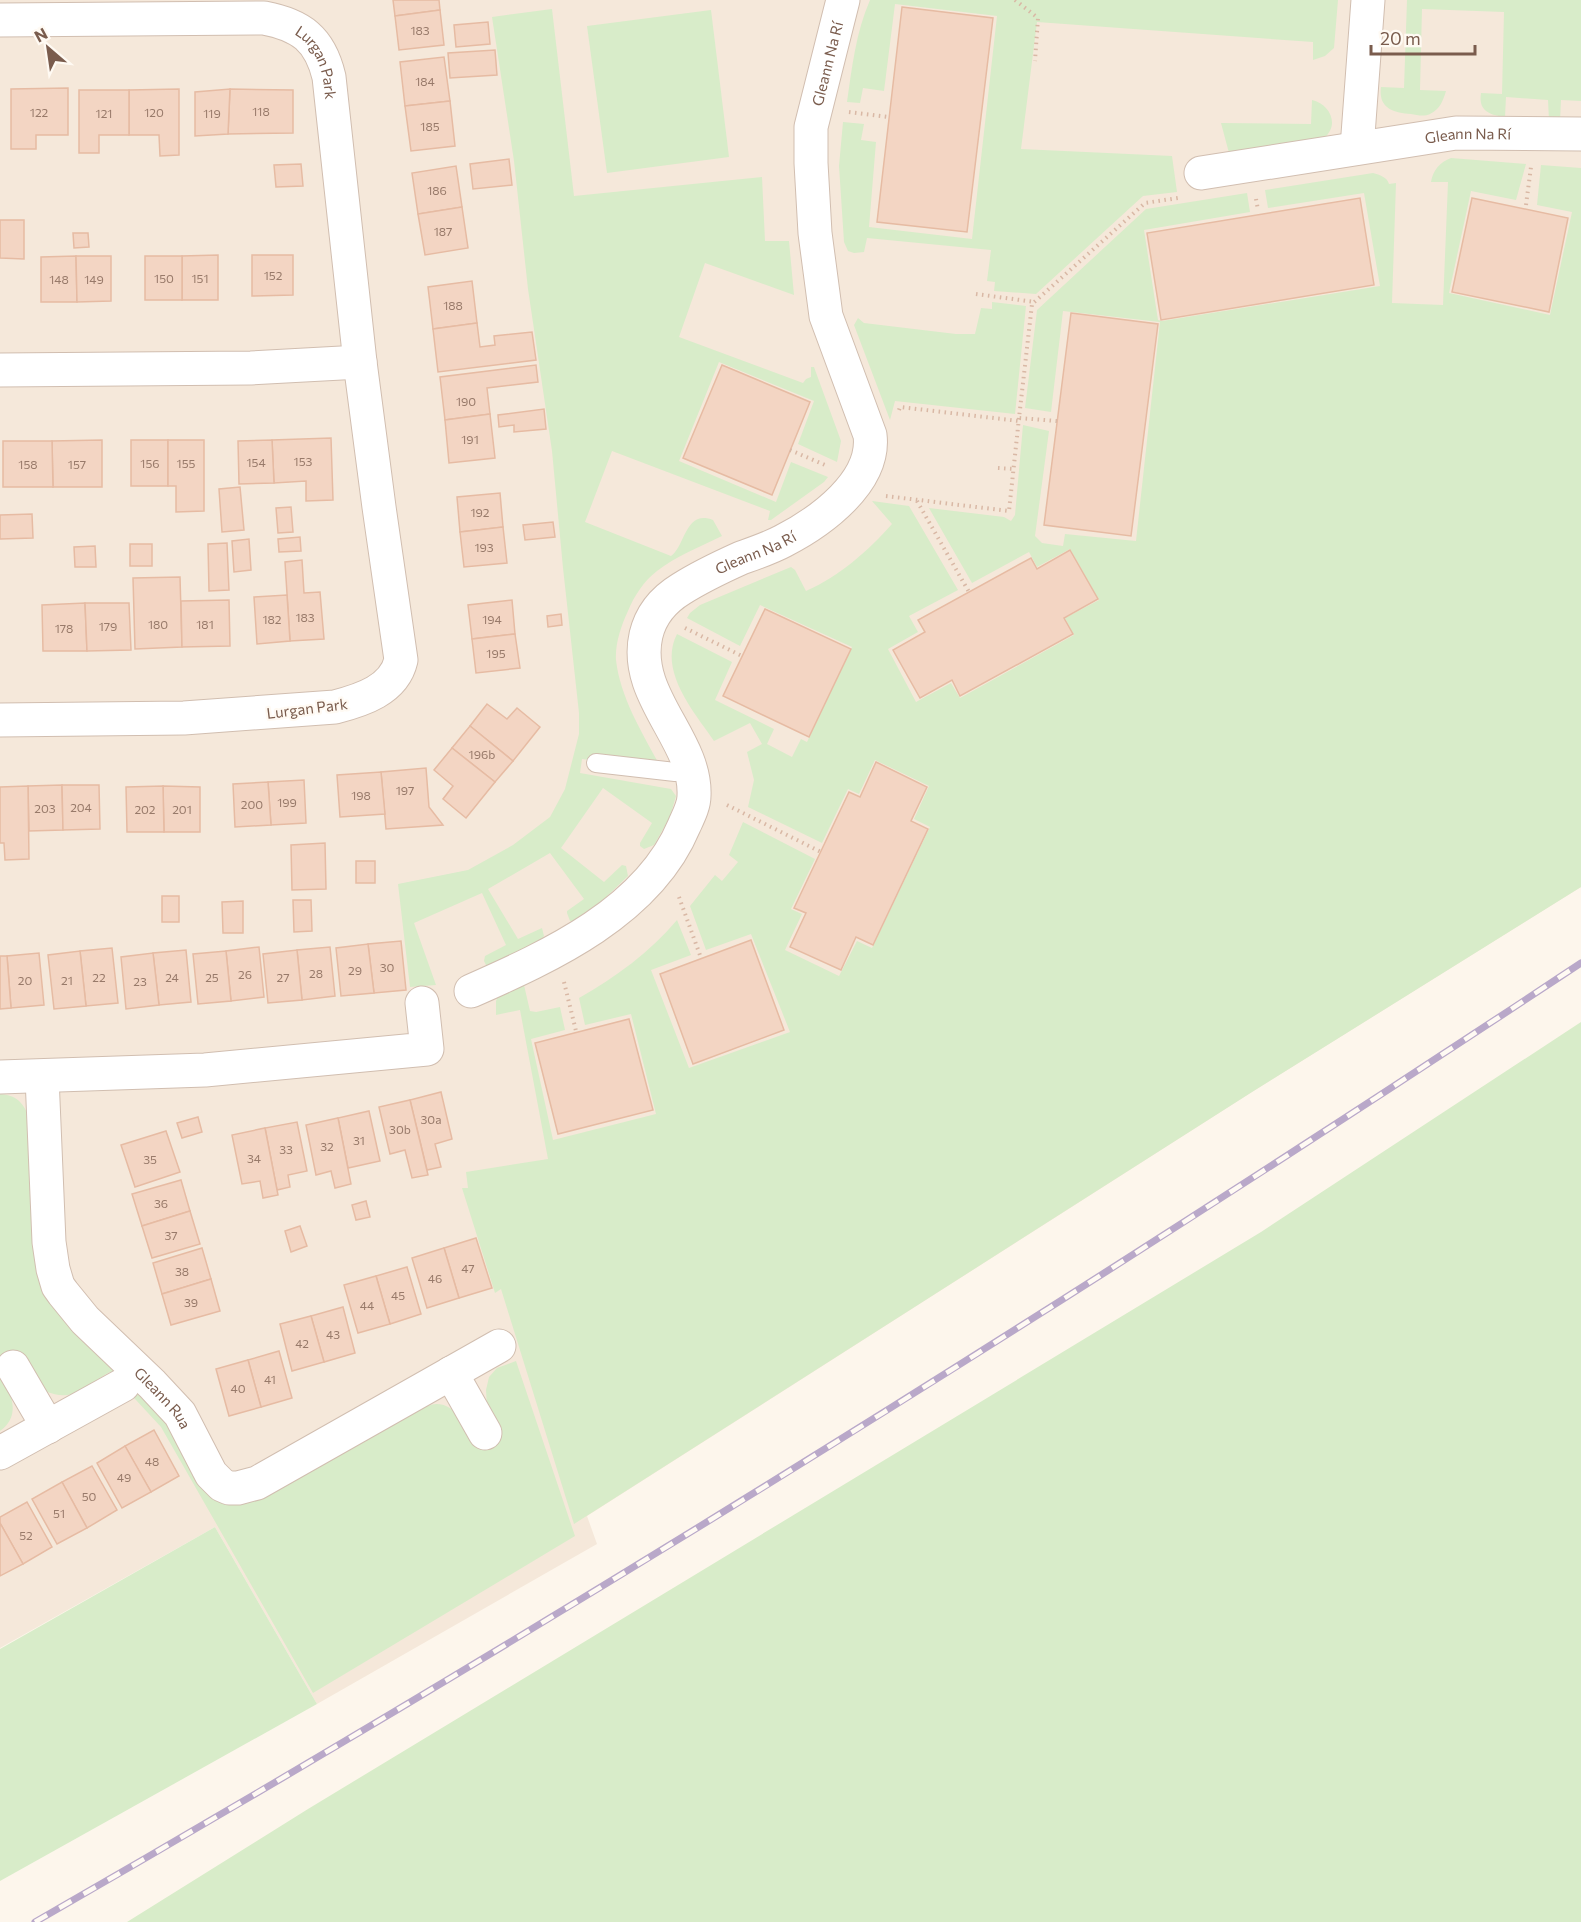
<svg xmlns="http://www.w3.org/2000/svg" width="1581" height="1922" font-family="Commissioner,sans-serif">
<rect width="100%" height="100%" fill="#fdf6ec"/>
<path fill="#f5e8da" d="M0,0H1581V887L1252,1092L587,1516L597,1544L317,1704L215,1527L0,1648Z"/>
<g fill="#d8ecc9">
<path d="M870,0H1338L1334,48L1325,56L1313,60V42L1037,22L1021,149L1172,156L1177,192L1143,196L1036,294L994,291L995,282L987,281L991,250L867,238L864,252L854,253L848,251L844,242L839,166L843,122L864,124L861,140L876,142L869,227L972,239L997,16L895,4L884,91L863,88L860,103L847,102C852,67 856,32 870,0Z"/>
<path d="M1407,0H1581V101L1561,100L1560,121L1549,120L1548,100L1506,97L1505,117C1490,115 1478,111 1481,93L1502,94L1504,12L1422,9L1420,90L1446,91C1443,101 1440,109 1430,114C1424,117 1417,115 1411,114C1393,113 1378,108 1381,87L1404,88Z"/>
<path d="M552,9L574,196L762,177L765,241H789L794,295L705,263L679,337L803,383L806,379L811,377V367H814L841,441L837,462L798,444L814,401L719,362L679,461L776,502L791,462L828,477L824,482L771,520H768L770,511L612,451L585,522L671,556C685,547 685,509 713,520L722,536C700,547 676,556 657,571C644,581 634,596 628,611C621,626 615,644 616,660C620,696 641,731 658,762L650,768L582,759L580,773L671,789L676,796L670,817L654,845L644,849L640,846V843L652,823L603,788L561,848L604,882L622,865L626,866L628,876L603,900L573,921H570L567,913V911L584,899L550,853L488,889L518,939L542,928L544,936L540,941L489,966L486,965L484,961L485,956L506,945L482,893L414,923L436,985L410,987L398,884L468,870L513,845L550,817L565,789L579,734V713L563,568L552,451L528,289L514,161L492,17Z"/>
<path d="M711,10L729,157L607,173L587,26Z"/>
<path d="M1312,100C1330,104 1340,125 1324,138L1229,153L1221,123L1311,124Z"/>
<path d="M1451,158L1526,164L1516,200L1471,191L1449,293L1550,315L1572,212L1537,205L1541,165L1581,168V887L1252,1092L574,1524L501,1289L495,1293L462,1188H468L466,1172L548,1159L520,1010L496,1015V1001L499,994L524,985L530,1011L536,1012L560,1007L565,1030L531,1039L553,1140L656,1114L631,1014L585,1025L579,998C616,977 650,952 677,920L691,955L651,970L689,1068L790,1032L751,934L706,950L690,906L715,875L722,881L738,862L729,855L743,822L815,859L791,909L802,914L785,950L839,976L857,941L872,948L930,827L914,819L929,786L875,760L859,794L848,789L822,843L748,807L754,780L747,752L762,744L750,723L714,741C694,712 658,671 677,634L732,662L715,700L774,729L767,744L792,757L801,739L807,742L852,647L760,605L740,646L687,618L690,613L700,605L791,567L795,570L806,591C840,576 868,551 892,524L872,501L909,506L958,590L909,616L918,632L888,649L916,702L951,683L960,698L1074,635L1065,618L1099,600L1070,549L1037,567L1029,552L972,583L929,508L1004,517L1011,521L1015,515L1023,425L1049,431L1035,536L1042,543L1063,546L1065,534L1136,541L1160,322L1063,311L1051,412L1025,408L1037,310L1146,209L1247,193L1250,212L1144,230L1158,320L1162,321L1380,286L1364,193L1268,208L1265,190L1373,173C1380,175 1387,177 1389,184L1396,183L1392,303L1443,305L1448,182H1431C1433,170 1440,162 1451,158Z"/>
<path d="M992,302L1026,306L1015,414L895,401L890,420L854,325L858,318L864,323L956,334H975L981,308L992,309Z"/>
<path d="M1581,1022V1922H127L308,1809L1261,1232Z"/>
<path d="M0,1094C16,1095 23,1102 29,1117L34,1255L115,1368L175,1432L203,1488L216,1501L230,1505L250,1502L421,1408C426,1407 432,1404 436,1404C458,1404 467,1429 476,1445L501,1431L487,1407L486,1390L489,1377L497,1368L516,1361L575,1536L313,1693L161,1427L110,1372C98,1378 85,1390 72,1394C47,1401 20,1375 0,1363Z"/>
<path d="M0,1373C11,1393 22,1415 0,1431Z"/>
<path d="M215,1527L317,1704L0,1881V1649Z"/>
</g>
<g fill="#f3d5c3" stroke="#e6bba3" stroke-width="1.5">
<path d="M393,0H439L440,10L395,16Z"/>
<path d="M902,7L993,18L967,232L877,222Z"/>
<path d="M440,10L444,45L399,50L395,16Z"/>
<path d="M488,22L490,44L456,47L454,25Z"/>
<path d="M495,50L497,75L450,78L448,53Z"/>
<path d="M444,57L450,101L405,106L400,62Z"/>
<path d="M68,88V135H36V149H11V89Z"/>
<path d="M179,89V155L160,156L159,135H129V90Z"/>
<path d="M230,89L293,90V133L228,134Z"/>
<path d="M230,89L228,134L195,136V92Z"/>
<path d="M79,90H129V135H99V153H79Z"/>
<path d="M450,101L455,146L411,151L405,106Z"/>
<path d="M509,159L512,185L473,189L470,164Z"/>
<path d="M301,164L303,186L276,187L274,165Z"/>
<path d="M456,166L462,207L418,214L412,173Z"/>
<path d="M1360,198L1374,285L1161,320L1147,233Z"/>
<path d="M1472,198L1568,218L1549,312L1452,292Z"/>
<path d="M462,207L468,248L425,255L418,214Z"/>
<path d="M0,220H24V259L0,258Z"/>
<path d="M73,233H88L89,247L74,248Z"/>
<path d="M218,255V300H182V256Z"/>
<path d="M252,255H293V295L252,296Z"/>
<path d="M76,256L77,302H41V257Z"/>
<path d="M76,256H111V301L77,302Z"/>
<rect x="145" y="256" width="37" height="44"/>
<path d="M472,281L477,323L433,329L428,287Z"/>
<path d="M1071,313L1158,324L1131,536L1044,525Z"/>
<path d="M477,323L480,347L495,345L494,336L532,332L536,360L438,372L433,329Z"/>
<path d="M536,365L538,382L487,388L490,414L445,420L440,377Z"/>
<path d="M722,365L810,402L772,495L683,458Z"/>
<path d="M544,409L546,429L514,432V425L499,427L498,415Z"/>
<path d="M490,414L495,458L449,463L445,420Z"/>
<path d="M331,438L333,500L306,501V481L274,483L272,440Z"/>
<path d="M102,440V487H53L52,441Z"/>
<rect x="131" y="440" width="37" height="46"/>
<path d="M168,440H204V511L176,512V486H168Z"/>
<path d="M272,440L274,483L239,484L238,441Z"/>
<path d="M3,441H52L53,487H3Z"/>
<path d="M240,487L244,530L222,532L219,489Z"/>
<path d="M500,493L503,527L460,532L457,497Z"/>
<path d="M291,507L293,532L278,533L276,508Z"/>
<path d="M32,514L33,538L0,539V515Z"/>
<path d="M553,522L555,537L525,540L523,525Z"/>
<path d="M503,527L507,563L464,567L460,532Z"/>
<path d="M300,537L301,551L279,552L278,539Z"/>
<path d="M249,539L251,570L234,572L232,541Z"/>
<path d="M227,543L229,590L209,591L208,544Z"/>
<rect x="130" y="544" width="22" height="22"/>
<path d="M95,546L96,567H75L74,547Z"/>
<path d="M1070,550L1098,599L1064,618L1073,634L960,696L952,680L920,698L893,650L925,632L918,620L1031,558L1037,569Z"/>
<path d="M302,560L304,593L320,592L324,639L290,641L285,562Z"/>
<path d="M180,577L182,647L135,649L133,578Z"/>
<path d="M287,595L290,641L257,644L254,597Z"/>
<path d="M229,600L230,646L182,647L181,601Z"/>
<path d="M512,600L515,634L472,639L468,605Z"/>
<path d="M85,603L87,651H43L42,605Z"/>
<path d="M85,603H129L131,650L87,651Z"/>
<path d="M765,609L851,649L809,737L723,696Z"/>
<path d="M561,614L562,625L548,627L547,616Z"/>
<path d="M515,634L520,668L476,673L472,639Z"/>
<path d="M487,704L507,719L517,708L540,727L513,761L470,726Z"/>
<path d="M470,726L513,761L495,782L452,748Z"/>
<path d="M452,748L495,782L466,818L443,799L453,786L434,770Z"/>
<path d="M876,762L927,787L911,821L928,829L873,945L856,937L841,970L790,947L806,913L794,908L849,792L860,797Z"/>
<path d="M426,768L429,807L443,825L386,829L381,772Z"/>
<path d="M381,772L385,814L340,817L337,775Z"/>
<path d="M304,780L306,823L271,825L268,782Z"/>
<path d="M268,782L271,825L235,827L233,784Z"/>
<path d="M62,785L63,830L29,831L28,786Z"/>
<path d="M62,785H99L100,829L63,830Z"/>
<path d="M28,786L29,859L5,860L4,843H0V787Z"/>
<path d="M163,786L200,787V832H164Z"/>
<path d="M163,786L164,832H127L126,787Z"/>
<path d="M325,843L326,889L292,890L291,845Z"/>
<rect x="356" y="861" width="19" height="22"/>
<rect x="162" y="896" width="17" height="26"/>
<path d="M293,900H311L312,931L294,932Z"/>
<path d="M243,901V933H223L222,902Z"/>
<path d="M751,940L784,1030L693,1064L660,974Z"/>
<path d="M401,941L406,990L374,993L368,944Z"/>
<path d="M368,944L374,993L341,996L336,948Z"/>
<path d="M259,947L264,997L231,1001L226,951Z"/>
<path d="M330,947L335,996L302,1000L297,950Z"/>
<path d="M112,948L118,1003L86,1006L80,951Z"/>
<path d="M186,950L191,1002L159,1005L153,953Z"/>
<path d="M297,950L302,1000L268,1003L263,954Z"/>
<path d="M80,951L86,1006L54,1009L48,955Z"/>
<path d="M226,951L231,1001L198,1004L193,954Z"/>
<path d="M39,953L44,1005L11,1008L7,956Z"/>
<path d="M153,953L159,1005L126,1009L121,957Z"/>
<path d="M0,956H7L11,1008L0,1009Z"/>
<path d="M629,1019L653,1110L558,1134L535,1043Z"/>
<path d="M441,1092L452,1139L435,1144L441,1167L427,1170L410,1100Z"/>
<path d="M410,1100L428,1175L412,1178L405,1150L390,1154L379,1107Z"/>
<path d="M369,1111L380,1161L348,1168L338,1118Z"/>
<path d="M198,1117L202,1132L182,1138L177,1123Z"/>
<path d="M338,1118L351,1184L335,1188L331,1171L316,1175L306,1125Z"/>
<path d="M297,1122L307,1171L288,1175L290,1187L277,1190L265,1128Z"/>
<path d="M265,1128L278,1195L263,1198L260,1181L242,1184L232,1135Z"/>
<path d="M166,1131L180,1172L135,1187L121,1145Z"/>
<path d="M181,1180L190,1211L142,1226L132,1194Z"/>
<path d="M366,1201L370,1217L356,1220L352,1205Z"/>
<path d="M190,1211L200,1244L152,1258L142,1226Z"/>
<path d="M300,1226L307,1246L291,1252L285,1231Z"/>
<path d="M476,1238L492,1288L459,1298L444,1248Z"/>
<path d="M202,1248L211,1279L162,1294L153,1263Z"/>
<path d="M444,1248L459,1298L427,1308L412,1258Z"/>
<path d="M407,1267L421,1314L390,1324L376,1276Z"/>
<path d="M376,1276L390,1324L358,1333L344,1285Z"/>
<path d="M211,1279L220,1311L171,1325L162,1294Z"/>
<path d="M343,1307L355,1353L324,1362L311,1316Z"/>
<path d="M311,1316L324,1362L292,1371L280,1324Z"/>
<path d="M279,1351L292,1398L261,1407L248,1360Z"/>
<path d="M248,1360L261,1407L229,1416L216,1369Z"/>
<path d="M154,1430L179,1476L151,1492L125,1446Z"/>
<path d="M125,1446L151,1492L122,1508L97,1463Z"/>
<path d="M92,1466L117,1510L87,1528L62,1482Z"/>
<path d="M62,1482L87,1528L57,1544L32,1499Z"/>
<path d="M27,1502L52,1547L23,1564L0,1523V1517Z"/>
<path d="M0,1523L23,1564L0,1576Z"/>
</g>
<g fill="none" stroke-linecap="round" stroke-linejoin="round">
<defs>
<path id="lane" d="M596,763L675,772L688,762"/>
<g id="street">
<path id="s1" d="M0,20L264,18C301,25 320,39 329,77L360,362L379,507L401,660C394,690 362,700 335,707L184,718L0,720"/>
<path d="M1357,148L1368,0"/>
<path id="s2" d="M1201,173L1456,133L1581,134"/>
<path d="M0,370L251,368L360,362"/>
<path id="s3" d="M471,991C550,956 648,912 684,826C688,817 694,806 694,796C697,740 632,696 646,635C651,614 663,600 681,589C700,577 721,567 741,558C755,553 770,548 783,541C820,522 876,482 870,435L826,316L815,233L811,163V127L843,0"/>
<path d="M0,1077L205,1070L427,1049L422,1003"/>
<path id="s4" d="M42,1077L49,1242L53,1269L58,1286L63,1293L85,1320L152,1384L180,1414L211,1474L222,1485L229,1488H238L257,1483L499,1346"/>
<path d="M13,1367L48,1427"/>
<path d="M451,1373L485,1433"/>
<path d="M0,1453L123,1385"/>
</g>
</defs>
<use href="#lane" stroke="#d1beb0" stroke-width="20"/>
<use href="#street" stroke="#d1beb0" stroke-width="35"/>
<g stroke="#d9b8a5" stroke-width="4" stroke-dasharray="1.5 4.5" stroke-linecap="butt">
<path d="M1015,0L1038,18L1035,61"/>
<path d="M849,112L889,117"/>
<path d="M1256,199L1258,210"/>
<path d="M1526,205L1531,167"/>
<path d="M976,294L1035,302"/>
<path d="M899,410L900,407L1019,421"/>
<path d="M1057,421L1019,418L1032,304L1145,203L1178,198"/>
<path d="M790,450L825,465"/>
<path d="M998,468L1014,469"/>
<path d="M886,496L1009,511L1019,418"/>
<path d="M917,501L969,592"/>
<path d="M685,628L742,656"/>
<path d="M727,805L821,852"/>
<path d="M679,897L701,958"/>
<path d="M564,982L576,1031"/>
</g>
<use href="#lane" stroke="#fff" stroke-width="18"/>
<use href="#street" stroke="#fff" stroke-width="33"/>
<defs>
<path id="rail" d="M35,1922C561,1620 1075,1298 1581,963"/>
</defs>
<use href="#rail" stroke="#b9a8c9" stroke-width="7"/>
<use href="#rail" stroke="#fffaf3" stroke-width="4.5" stroke-dasharray="14" stroke-linecap="butt"/>
</g>
<g text-anchor="middle" dominant-baseline="central" stroke-width="4.5" stroke-linejoin="round" paint-order="stroke">
<g font-size="12" fill="#987a6a">
<text x="420" y="30">183</text>
<text x="425" y="81">184</text>
<text x="261" y="111">118</text>
<text x="39" y="112">122</text>
<text x="154" y="112">120</text>
<text x="104" y="113">121</text>
<text x="212" y="113">119</text>
<text x="430" y="126">185</text>
<text x="437" y="190">186</text>
<text x="443" y="231">187</text>
<text x="273" y="275">152</text>
<text x="164" y="278">150</text>
<text x="200" y="278">151</text>
<text x="59" y="279">148</text>
<text x="94" y="279">149</text>
<text x="453" y="305">188</text>
<text x="466" y="401">190</text>
<text x="470" y="439">191</text>
<text x="303" y="461">153</text>
<text x="256" y="462">154</text>
<text x="150" y="463">156</text>
<text x="186" y="463">155</text>
<text x="28" y="464">158</text>
<text x="77" y="464">157</text>
<text x="480" y="512">192</text>
<text x="484" y="547">193</text>
<text x="305" y="617">183</text>
<text x="272" y="619">182</text>
<text x="492" y="619">194</text>
<text x="158" y="624">180</text>
<text x="205" y="624">181</text>
<text x="108" y="626">179</text>
<text x="64" y="628">178</text>
<text x="496" y="653">195</text>
<text x="482" y="754">196b</text>
<text x="405" y="790">197</text>
<text x="361" y="795">198</text>
<text x="287" y="802">199</text>
<text x="252" y="804">200</text>
<text x="81" y="807">204</text>
<text x="45" y="808">203</text>
<text x="145" y="809">202</text>
<text x="182" y="809">201</text>
<text x="387" y="967">30</text>
<text x="355" y="970">29</text>
<text x="316" y="973">28</text>
<text x="245" y="974">26</text>
<text x="99" y="977">22</text>
<text x="172" y="977">24</text>
<text x="212" y="977">25</text>
<text x="283" y="977">27</text>
<text x="25" y="980">20</text>
<text x="67" y="980">21</text>
<text x="140" y="981">23</text>
<text x="431" y="1119">30a</text>
<text x="400" y="1129">30b</text>
<text x="359" y="1140">31</text>
<text x="327" y="1146">32</text>
<text x="286" y="1149">33</text>
<text x="254" y="1158">34</text>
<text x="150" y="1159">35</text>
<text x="161" y="1203">36</text>
<text x="171" y="1235">37</text>
<text x="468" y="1268">47</text>
<text x="182" y="1271">38</text>
<text x="435" y="1278">46</text>
<text x="398" y="1295">45</text>
<text x="191" y="1302">39</text>
<text x="367" y="1305">44</text>
<text x="333" y="1334">43</text>
<text x="302" y="1343">42</text>
<text x="270" y="1379">41</text>
<text x="238" y="1388">40</text>
<text x="152" y="1461">48</text>
<text x="124" y="1477">49</text>
<text x="89" y="1496">50</text>
<text x="59" y="1513">51</text>
<text x="26" y="1535">52</text>
</g>
<g font-size="15" fill="#7a5c4d" stroke="#fffaf3">
<text stroke="none"><textPath href="#s3" startOffset="1179">Gleann Na Rí</textPath></text>
<text stroke="none"><textPath href="#s1" startOffset="340">Lurgan Park</textPath></text>
<text stroke="none"><textPath href="#s2" startOffset="270">Gleann Na Rí</textPath></text>
<text stroke="none"><textPath href="#s3" startOffset="622">Gleann Na Rí</textPath></text>
<text transform="translate(307 708) rotate(-7)">Lurgan Park</text>
<text stroke="none"><textPath href="#s4" startOffset="364">Gleann Rua</textPath></text>
</g>
</g>
<g transform="translate(48 48) rotate(331)" stroke="#fffaf3" stroke-width="4.5" paint-order="stroke">
<path d="M0-4.5L10 22L0 15L-10 22Z" fill="#7a5c4d"/>
<text y="-9" font-size="16" font-weight="bold" text-anchor="middle" fill="#7a5c4d">N</text>
</g>
<path d="M1371 45v9h104v-9" fill="none" stroke="#7a5c4d" stroke-width="3"/>
<text x="1380" y="45" font-size="18" fill="#7a5c4d" stroke="#fffaf3" stroke-width="4.5" paint-order="stroke">20 m</text>
</svg>
